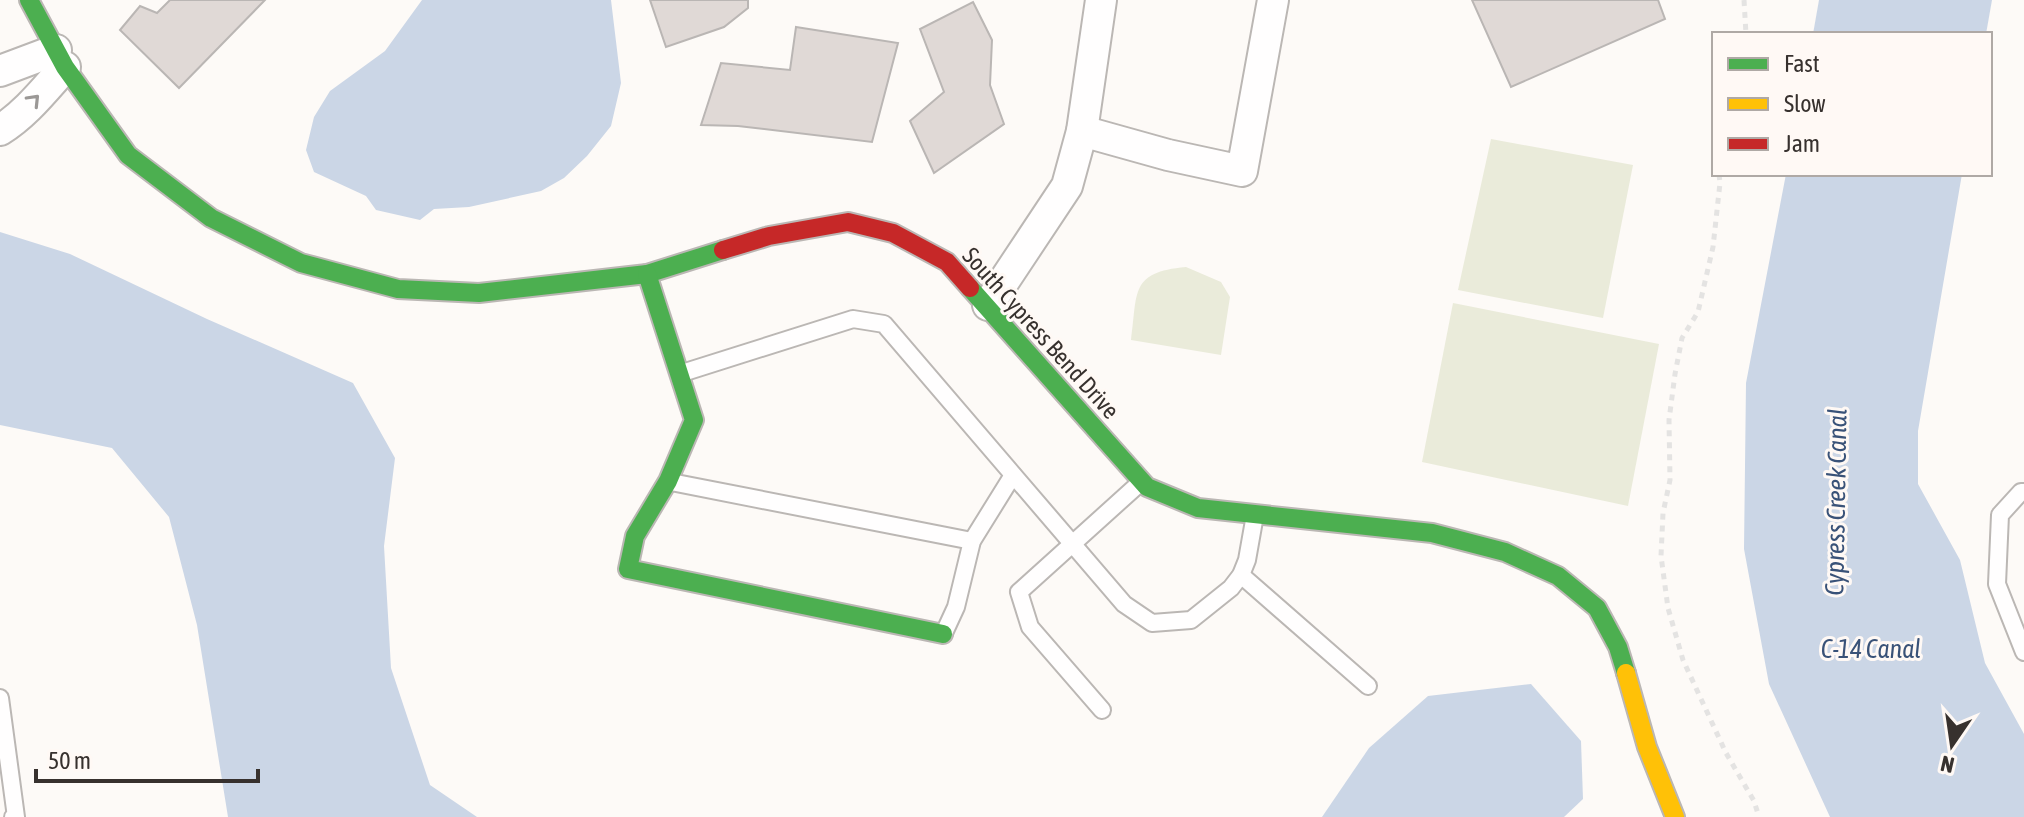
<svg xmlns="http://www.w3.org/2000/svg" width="2024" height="817" font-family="'Asap Condensed',sans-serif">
<rect width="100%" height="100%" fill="#fdfaf7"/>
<g fill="#eaebda">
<path d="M1491,139L1633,165L1603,318L1458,290Z"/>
<path d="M1186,267L1221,282L1230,297L1221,355L1131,340C1138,293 1129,272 1186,267Z"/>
<path d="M1453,303L1659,344L1628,506L1422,462Z"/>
</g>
<g fill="#cbd6e6">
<path d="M422,0H611L621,83L611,126L587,156L564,178L541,191L469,207L434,209L420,220L376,210L366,196L314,172L306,150L314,117L330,91L385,51Z"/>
<path d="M1819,0H1992L1986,34H1813Z"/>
<path d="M1786,174H1962L1918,431V484L1960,560L1985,663L2024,734V817H1830L1769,684L1744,549L1746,383Z"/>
<path d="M0,232L70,254L207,319L353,383L395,458L384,546L391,668L430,785L477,817H228L197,625L169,517L112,448L0,425Z"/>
<path d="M1531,684L1581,741L1583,799L1564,817H1322L1369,748L1428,696Z"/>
</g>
<g fill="#e0d9d6" stroke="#bab6b4" stroke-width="2">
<path d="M170,0H265L179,88L120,30L140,6L157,13Z"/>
<path d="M650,0H748V8L724,27L666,47Z"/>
<path d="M1472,0H1658L1665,19L1511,87Z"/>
<path d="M973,2L992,40L990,85L1004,124L934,173L910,121L944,92L920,29Z"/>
<path d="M796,27L898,43L872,142L738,126L701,125L721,63L790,70Z"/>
</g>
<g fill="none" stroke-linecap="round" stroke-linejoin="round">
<defs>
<g id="lane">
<path d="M679,374L853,319L884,324L1124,604L1152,623L1191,620L1231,588L1241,575L1247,560L1255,515"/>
<path d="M671,482L972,541"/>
<path d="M2024,492H2021L2000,515L1997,584L2024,652"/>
<path d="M1241,575L1368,686"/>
<path d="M944,633L956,607L972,541L1013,475"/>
<path d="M0,698L16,817H13"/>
<path d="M1102,710L1030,627L1019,592L1141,482"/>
</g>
<g id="street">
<path d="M0,71L56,50"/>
<path d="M0,130C26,114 45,89 65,67"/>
<path d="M1082,131L1168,155L1242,171L1273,0"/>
<path d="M988,305L1067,186L1082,131L1101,0"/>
</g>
<g id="fast">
<path d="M29,0L65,67L128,155L211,218L301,263L398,289L479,293L647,274L723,250"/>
<path d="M647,274L694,420L668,481L635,536L628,569L943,634"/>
<path d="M970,288L1147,487L1198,508L1432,533L1505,552L1558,576L1597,608L1618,647L1626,673"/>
</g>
<path id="slow" d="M1626,673L1647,747L1675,817"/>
<path id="jam" d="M723,250L769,236L848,222L893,233L947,262L970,288"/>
</defs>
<use href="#lane" stroke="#bbb7b4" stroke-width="20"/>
<use href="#street" stroke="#bbb7b4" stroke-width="34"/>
<use href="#fast" stroke="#bbb7b4" stroke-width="22"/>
<use href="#slow" stroke="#bbb7b4" stroke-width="22"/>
<use href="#jam" stroke="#bbb7b4" stroke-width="22"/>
<g stroke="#e4e3e2" stroke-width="5" stroke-dasharray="6 6" stroke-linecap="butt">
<path d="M1744,0L1746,34"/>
<path d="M1719,174L1720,183L1713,247L1698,312L1682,338L1675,374L1669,420L1670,480L1663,513L1661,556L1668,608L1683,660L1726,753L1754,801L1759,817"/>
</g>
<use href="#lane" stroke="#fffefe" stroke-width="16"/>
<use href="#street" stroke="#fffefe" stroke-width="30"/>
<use href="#fast" stroke="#4caf50" stroke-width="18"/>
<use href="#slow" stroke="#ffc107" stroke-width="18"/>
<use href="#jam" stroke="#c62828" stroke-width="18"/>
</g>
<defs><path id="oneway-chevron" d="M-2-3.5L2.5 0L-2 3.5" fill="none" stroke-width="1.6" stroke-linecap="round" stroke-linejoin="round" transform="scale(2)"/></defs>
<use stroke="#9b9896" href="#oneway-chevron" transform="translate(34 100) rotate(-46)"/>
<g text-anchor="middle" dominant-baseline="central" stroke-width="6" stroke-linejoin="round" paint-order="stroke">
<g font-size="24" fill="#37312e" stroke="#fff9f5">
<text transform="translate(1041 333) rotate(48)">South Cypress Bend Drive</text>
</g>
<g font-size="26" font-style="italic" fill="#395278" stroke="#fff9f5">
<text transform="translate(1836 502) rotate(-89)">Cypress Creek Canal</text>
<text x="1871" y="649">C-14 Canal</text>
</g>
</g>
<rect x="1712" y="32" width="280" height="144" fill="#fff9f5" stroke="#afa9a5" stroke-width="2"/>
<rect x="1728" y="58" width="40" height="12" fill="#4caf50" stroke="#afa9a5" stroke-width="2"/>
<text x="1784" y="72" font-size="24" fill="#37312e">Fast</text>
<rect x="1728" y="98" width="40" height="12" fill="#ffc107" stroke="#afa9a5" stroke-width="2"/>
<text x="1784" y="112" font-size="24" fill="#37312e">Slow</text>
<rect x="1728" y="138" width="40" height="12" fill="#c62828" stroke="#afa9a5" stroke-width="2"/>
<text x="1784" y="152" font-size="24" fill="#37312e">Jam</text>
<g transform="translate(1952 745) rotate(193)" stroke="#fff9f5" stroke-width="6" paint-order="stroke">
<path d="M0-6L14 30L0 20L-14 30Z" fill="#37312e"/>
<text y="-12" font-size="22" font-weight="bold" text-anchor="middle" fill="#37312e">N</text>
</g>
<path d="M36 769v12h222v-12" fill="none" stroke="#37312e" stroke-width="4"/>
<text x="48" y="769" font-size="24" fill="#37312e" stroke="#fff9f5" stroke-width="6" paint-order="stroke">50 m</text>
</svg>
